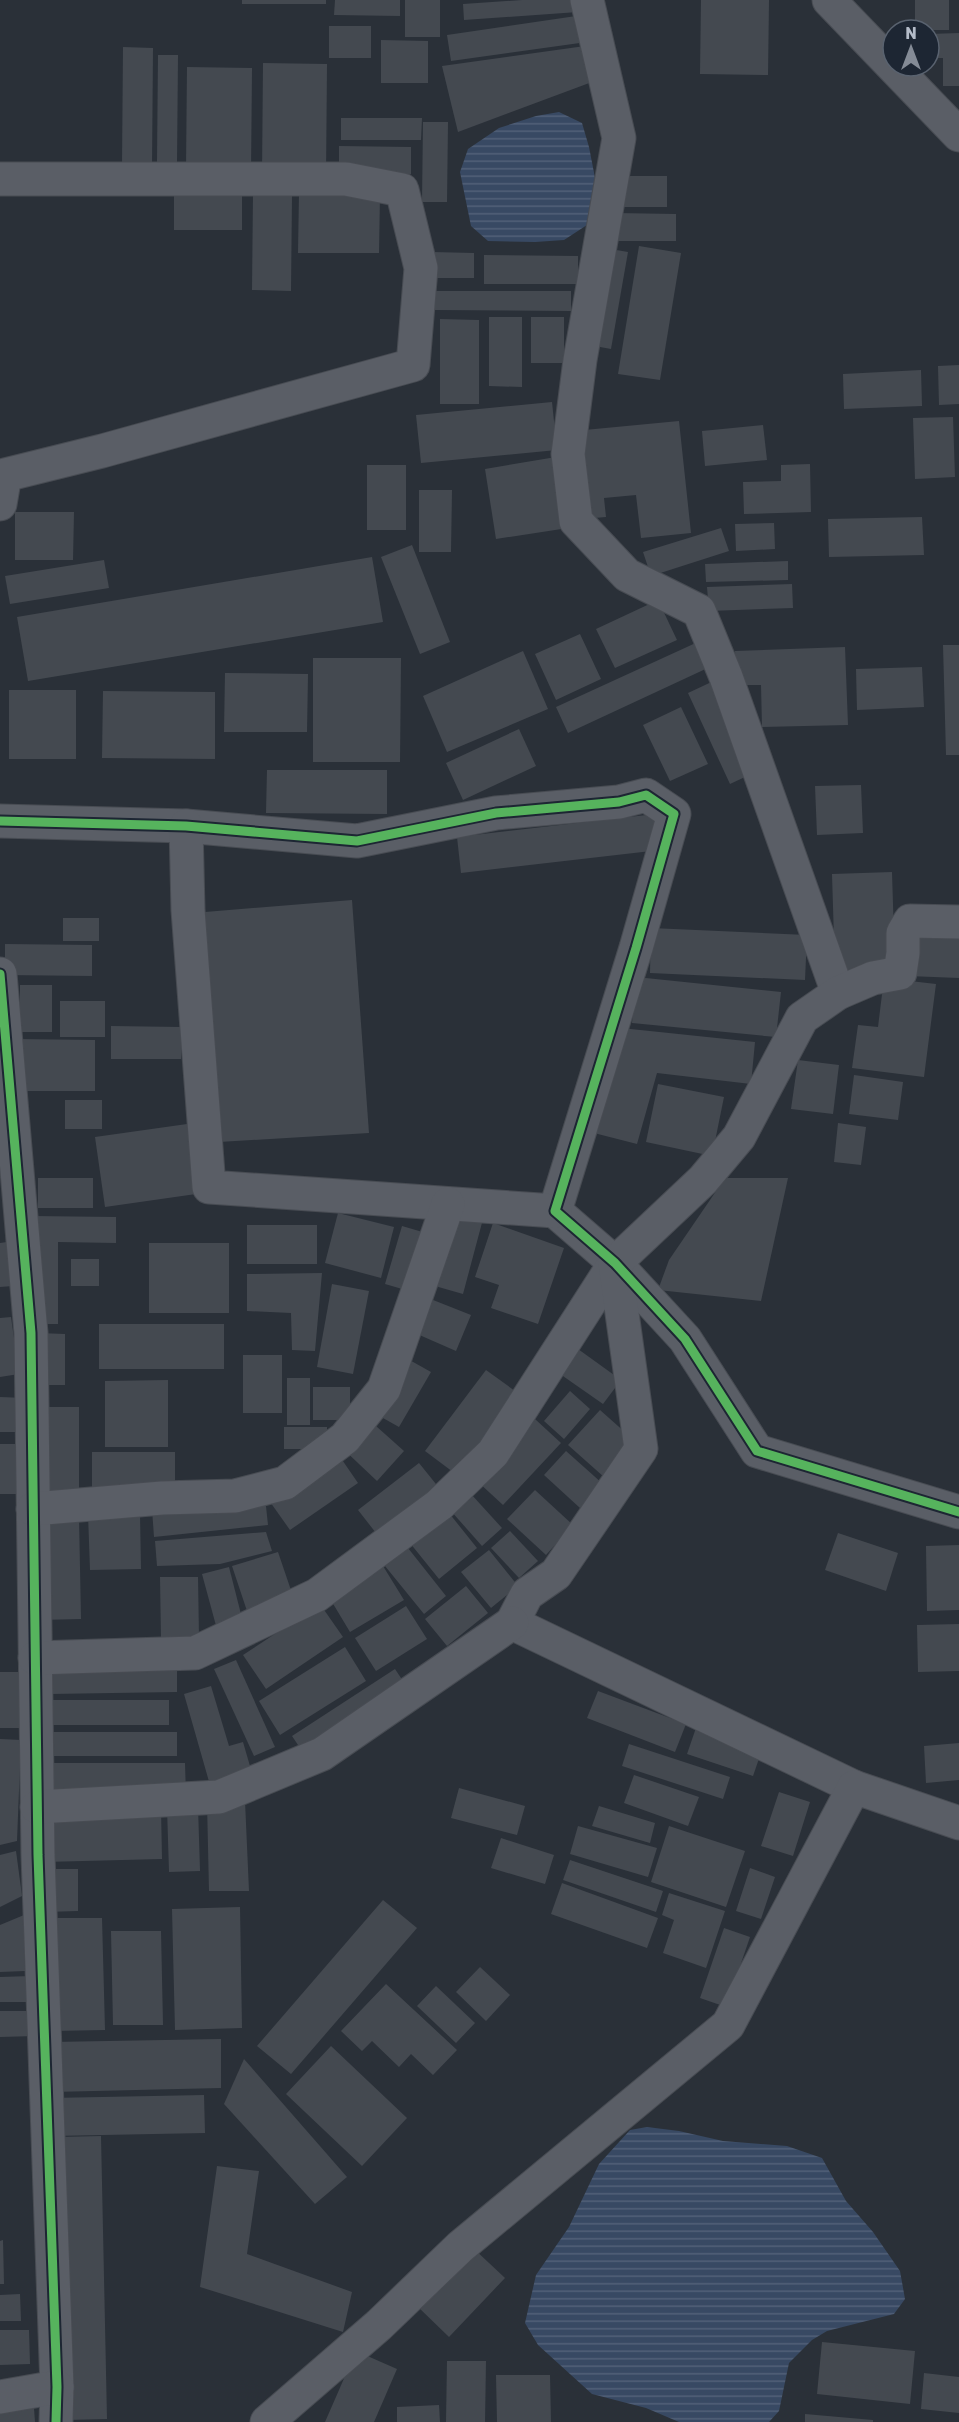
<svg xmlns="http://www.w3.org/2000/svg" width="959" height="2422" font-family="Rubik,sans-serif">
<defs>
<pattern id="water-rules" width="6" height="5" patternUnits="userSpaceOnUse" patternTransform="scale(1.5)"><rect width="6" height="5" fill="#384963"/><path d="M0 2.5h6" fill="none" stroke="#526178"/></pattern>
</defs>
<rect width="100%" height="100%" fill="#2a3038"/>
<g fill="url(#water-rules)">
<path d="M559,112L582,123L589,147L596,183V202L587,225L564,240L535,242L488,241L471,226L460,172L468,149L499,128L536,116Z"/>
<path d="M647,2127L679,2131L723,2141L787,2146L822,2158L846,2201L873,2232L900,2271L905,2299L894,2314L827,2331L812,2340L789,2363L779,2411L769,2422H679L646,2408L592,2394L538,2345L525,2323L536,2275L569,2227L599,2164L630,2130Z"/>
</g>
<g fill="#444950">
<rect x="242" y="0" width="84" height="4"/>
<path d="M335,0H400V16L334,15Z"/>
<rect x="405" y="0" width="35" height="37"/>
<path d="M522,0H577L578,12L464,20L463,4Z"/>
<path d="M701,0H769L768,75L700,74Z"/>
<rect x="915" y="0" width="34" height="30"/>
<path d="M583,15L587,42L451,61L447,35Z"/>
<rect x="329" y="26" width="42" height="32"/>
<path d="M959,33V86H943V58H929V34Z"/>
<path d="M381,40L428,41V83H381Z"/>
<path d="M585,46L592,82L458,132L442,66Z"/>
<path d="M123,47L153,48L152,166H122Z"/>
<path d="M158,55H178L177,162H157Z"/>
<path d="M263,63L327,64L326,176H262Z"/>
<path d="M187,67L252,68L251,171L186,170Z"/>
<path d="M341,118H422L421,140H341Z"/>
<path d="M423,122H448L447,202H422Z"/>
<path d="M339,146L411,147V174H339Z"/>
<rect x="620" y="176" width="47" height="31"/>
<rect x="174" y="191" width="68" height="39"/>
<path d="M299,193L380,194L379,253H298Z"/>
<path d="M253,194H292L291,291L252,290Z"/>
<path d="M615,213L676,214V241H615Z"/>
<path d="M639,246L681,253L660,380L618,374Z"/>
<path d="M605,248L628,252L611,349L589,345Z"/>
<path d="M432,252L474,253V278H432Z"/>
<path d="M484,255L578,256V284H484Z"/>
<path d="M435,291H571V311L435,310Z"/>
<path d="M489,317H522V387L489,386Z"/>
<rect x="531" y="317" width="33" height="46"/>
<path d="M440,319L479,320V404H440Z"/>
<path d="M959,365V404L939,405L938,366Z"/>
<path d="M921,370L922,406L844,409L843,374Z"/>
<path d="M552,402L557,450L421,463L416,415Z"/>
<path d="M953,417L955,477L915,479L913,418Z"/>
<path d="M679,421L691,533L641,538L636,495L604,498L606,517L583,519L574,431Z"/>
<path d="M763,425L767,460L705,466L702,431Z"/>
<path d="M556,457L568,528L496,539L485,469Z"/>
<path d="M810,464L811,512L744,514L743,482L781,481V465Z"/>
<rect x="367" y="465" width="39" height="65"/>
<path d="M419,490H452L451,552H419Z"/>
<path d="M15,512H74L73,560H15Z"/>
<path d="M922,517L924,555L829,557L828,519Z"/>
<path d="M774,523L775,549L736,551L735,524Z"/>
<path d="M721,528L729,551L651,576L643,552Z"/>
<path d="M412,545L450,642L420,654L381,557Z"/>
<path d="M372,557L383,622L28,681L17,617Z"/>
<path d="M104,560L109,588L10,604L5,576Z"/>
<path d="M788,561V580L706,582L705,564Z"/>
<path d="M792,584L793,608L709,611L707,587Z"/>
<path d="M658,600L677,640L615,668L596,629Z"/>
<path d="M580,634L601,679L556,700L535,654Z"/>
<path d="M700,641L712,666L568,733L556,707Z"/>
<path d="M943,645H959V755H946Z"/>
<path d="M845,647L848,725L762,727L761,685H736L735,651Z"/>
<path d="M523,651L548,709L447,752L423,696Z"/>
<path d="M313,658H401L400,762H313Z"/>
<path d="M922,667L924,707L857,710L856,669Z"/>
<path d="M225,673L308,674L307,732H224Z"/>
<path d="M720,678L762,769L730,784L688,693Z"/>
<rect x="9" y="690" width="67" height="69"/>
<path d="M103,691L215,692V759L102,758Z"/>
<path d="M681,707L708,764L670,781L643,725Z"/>
<path d="M519,729L536,766L463,800L446,763Z"/>
<path d="M267,770H387V814L266,813Z"/>
<path d="M861,785L863,833L817,835L815,786Z"/>
<path d="M655,814L660,850L461,873L457,837Z"/>
<path d="M892,872L895,970L835,972L832,874Z"/>
<path d="M352,900L369,1133L219,1142L205,912Z"/>
<rect x="63" y="918" width="36" height="23"/>
<path d="M651,928L807,935L805,980L650,973Z"/>
<path d="M910,936L959,938V978L908,976Z"/>
<path d="M5,944L92,945V976L5,975Z"/>
<path d="M636,977L781,992L776,1037L632,1023Z"/>
<path d="M884,978L936,984L924,1077L852,1068L858,1025L878,1027Z"/>
<rect x="20" y="985" width="32" height="47"/>
<rect x="60" y="1001" width="45" height="36"/>
<path d="M111,1026L181,1027V1059H111Z"/>
<path d="M621,1028L755,1042L751,1084L657,1073L637,1144L590,1132Z"/>
<path d="M15,1039L95,1040V1091H14Z"/>
<path d="M798,1060L839,1065L833,1114L791,1109Z"/>
<path d="M854,1075L903,1082L898,1120L849,1114Z"/>
<path d="M658,1084L724,1097L712,1156L646,1142Z"/>
<rect x="65" y="1100" width="37" height="29"/>
<path d="M838,1123L866,1127L861,1165L834,1162Z"/>
<path d="M187,1124L196,1194L105,1207L95,1137Z"/>
<rect x="38" y="1178" width="55" height="30"/>
<path d="M725,1178H788L761,1301L658,1290L669,1260Z"/>
<path d="M455,1212L483,1219L463,1294L435,1286Z"/>
<path d="M338,1213L394,1227L381,1278L325,1263Z"/>
<path d="M32,1216L116,1217V1243L58,1242V1324H31Z"/>
<path d="M493,1223L564,1248L538,1324L491,1308L499,1285L475,1277Z"/>
<rect x="247" y="1225" width="70" height="39"/>
<path d="M402,1226L426,1233L409,1291L385,1284Z"/>
<path d="M7,1242L13,1286L0,1287V1243Z"/>
<rect x="149" y="1243" width="80" height="70"/>
<rect x="71" y="1259" width="28" height="27"/>
<path d="M322,1273L315,1351L292,1350L291,1313L247,1311V1274Z"/>
<path d="M332,1284L369,1291L353,1374L317,1367Z"/>
<path d="M423,1296L471,1315L456,1351L408,1330Z"/>
<path d="M11,1317L19,1374L0,1377V1318Z"/>
<rect x="99" y="1324" width="125" height="45"/>
<path d="M38,1333L65,1334V1385H37Z"/>
<path d="M578,1349L621,1380L603,1404L560,1374Z"/>
<rect x="243" y="1355" width="39" height="58"/>
<path d="M406,1358L431,1372L399,1427L374,1413Z"/>
<path d="M486,1370L522,1396L461,1478L425,1451Z"/>
<rect x="287" y="1378" width="23" height="47"/>
<path d="M168,1380V1447H105V1381Z"/>
<rect x="313" y="1387" width="37" height="33"/>
<path d="M570,1391L590,1409L564,1439L544,1421Z"/>
<path d="M0,1397L26,1398L25,1432H0Z"/>
<path d="M43,1407H79V1500L43,1501Z"/>
<path d="M600,1410L636,1442L604,1477L568,1445Z"/>
<path d="M367,1418L404,1451L377,1481L340,1446Z"/>
<path d="M535,1419L561,1443L503,1505L477,1481Z"/>
<rect x="284" y="1427" width="43" height="22"/>
<rect x="0" y="1444" width="25" height="50"/>
<path d="M336,1451L358,1483L290,1530L268,1499Z"/>
<path d="M566,1451L603,1484L580,1508L544,1475Z"/>
<rect x="92" y="1452" width="83" height="35"/>
<path d="M419,1463L444,1494L383,1542L358,1510Z"/>
<path d="M535,1490L573,1525L546,1555L507,1519Z"/>
<path d="M471,1494L502,1528L482,1546L451,1511Z"/>
<path d="M265,1497L268,1525L154,1537L152,1509Z"/>
<path d="M449,1513L477,1548L439,1579L410,1543Z"/>
<path d="M88,1514H140L141,1569L90,1570Z"/>
<path d="M79,1517L81,1619L39,1620L38,1519Z"/>
<path d="M510,1531L538,1561L519,1578L491,1548Z"/>
<path d="M266,1532L272,1551L220,1564L157,1566L155,1541Z"/>
<path d="M838,1533L898,1553L886,1591L825,1570Z"/>
<path d="M959,1545V1610L927,1611L926,1546Z"/>
<path d="M408,1548L446,1596L424,1614L385,1566Z"/>
<path d="M489,1550L518,1586L491,1608L461,1572Z"/>
<path d="M278,1552L295,1602L249,1617L232,1566Z"/>
<path d="M383,1566L404,1600L350,1632L329,1597Z"/>
<path d="M229,1567L244,1626L218,1633L202,1574Z"/>
<path d="M160,1577H198L199,1638L161,1639Z"/>
<path d="M466,1586L488,1613L447,1646L425,1619Z"/>
<path d="M320,1604L343,1637L266,1689L243,1655Z"/>
<path d="M406,1606L427,1639L376,1671L355,1638Z"/>
<path d="M959,1624V1671L918,1672L917,1625Z"/>
<path d="M345,1647L366,1681L280,1735L259,1701Z"/>
<path d="M236,1660L275,1747L254,1756L214,1669Z"/>
<path d="M177,1667V1692L50,1694L49,1669Z"/>
<path d="M395,1669L407,1687L304,1754L292,1736Z"/>
<rect x="0" y="1672" width="25" height="56"/>
<path d="M211,1686L229,1746L243,1742L252,1773L210,1785L184,1694Z"/>
<path d="M598,1691L686,1724L675,1752L587,1718Z"/>
<rect x="44" y="1700" width="125" height="25"/>
<path d="M697,1725L763,1747L753,1776L687,1754Z"/>
<rect x="44" y="1732" width="133" height="24"/>
<path d="M0,1739L21,1740L17,1841L0,1845Z"/>
<path d="M959,1743V1780L926,1783L924,1746Z"/>
<path d="M629,1744L730,1777L723,1799L622,1766Z"/>
<path d="M43,1763H185L186,1796L43,1797Z"/>
<path d="M634,1775L699,1797L688,1826L624,1803Z"/>
<path d="M459,1788L525,1806L517,1835L451,1818Z"/>
<path d="M779,1792L810,1802L793,1856L761,1846Z"/>
<path d="M245,1801L249,1891H209L207,1802Z"/>
<path d="M599,1806L655,1823L650,1843L592,1826Z"/>
<path d="M198,1807L200,1871L169,1872L167,1808Z"/>
<path d="M161,1809L162,1859L44,1862L43,1812Z"/>
<path d="M578,1826L657,1848L648,1877L570,1854Z"/>
<path d="M669,1826L745,1851L726,1907L651,1882Z"/>
<path d="M501,1838L554,1855L545,1884L491,1868Z"/>
<path d="M16,1851L22,1896L0,1907V1855Z"/>
<path d="M570,1860L663,1891L656,1912L563,1880Z"/>
<path d="M750,1868L775,1877L761,1919L736,1911Z"/>
<path d="M45,1869H78V1911L46,1912Z"/>
<path d="M562,1883L658,1918L647,1948L551,1914Z"/>
<path d="M669,1893L725,1911L706,1968L663,1953L674,1920L662,1915Z"/>
<path d="M383,1900L417,1928L291,2074L257,2046Z"/>
<path d="M240,1907L242,2028L175,2030L172,1909Z"/>
<path d="M24,1915L25,1971L0,1972V1925Z"/>
<path d="M49,1918H102L105,2030L52,2031Z"/>
<path d="M724,1928L750,1937L726,2007L700,1998Z"/>
<path d="M111,1931H161L163,2025H113Z"/>
<path d="M480,1967L510,1995L486,2021L456,1992Z"/>
<path d="M31,1976V2002H0V1977Z"/>
<path d="M386,1984L457,2050L433,2075L411,2054L399,2067L372,2041L362,2051L341,2031Z"/>
<path d="M436,1986L475,2023L456,2043L417,2006Z"/>
<path d="M0,2011H35L36,2036L0,2037Z"/>
<path d="M221,2039V2088L52,2092L51,2042Z"/>
<path d="M331,2046L407,2118L362,2166L286,2094Z"/>
<path d="M244,2059L347,2177L315,2204L224,2104Z"/>
<path d="M204,2095L205,2133L52,2136L50,2098Z"/>
<path d="M101,2136L107,2419L65,2420L59,2137Z"/>
<path d="M217,2166L259,2171L247,2254L352,2292L343,2332L200,2287Z"/>
<path d="M3,2240L4,2284H0V2241Z"/>
<path d="M472,2247L505,2278L449,2337L416,2305Z"/>
<path d="M20,2294L21,2321H0V2295Z"/>
<path d="M0,2330H29L30,2364L0,2365Z"/>
<path d="M822,2342L915,2351L910,2404L817,2394Z"/>
<path d="M356,2351L397,2369L374,2422H325Z"/>
<path d="M447,2361H486L485,2422H446Z"/>
<path d="M924,2373L959,2377V2413L921,2409Z"/>
<path d="M496,2375H550L551,2422H497Z"/>
<path d="M439,2405L440,2422H397V2407Z"/>
<path d="M34,2408L35,2422H0V2409Z"/>
<path d="M805,2414L873,2420V2422H805Z"/>
</g>
<g fill="none" stroke-linecap="round" stroke-linejoin="round">
<defs>
<g id="street">
<path d="M587,0L619,138L580,360L568,454L576,521L627,575L699,611L726,677L838,993"/>
<path d="M829,0L959,135"/>
<path d="M0,179H346L402,190L421,268L413,365L102,451L5,475L0,504"/>
<path d="M0,821L186,826L357,841L496,813L619,802L646,795L674,814L636,948L555,1211L615,1263L685,1339L757,1451L959,1512"/>
<path d="M186,826L188,910L209,1187L555,1211"/>
<path d="M0,974L31,1333L38,1855L57,2387L56,2422"/>
<path d="M33,1509L162,1498L235,1496L285,1483L345,1438L384,1389L448,1204"/>
<path d="M35,1658L195,1653L317,1595L439,1505L493,1453L615,1263"/>
<path d="M854,1787L512,1623L527,1594L556,1574L641,1449L615,1263L703,1180L739,1137L802,1018L838,993L873,978L900,973L903,953V933L910,921L959,922"/>
<path d="M37,1807L219,1797L322,1754L512,1623"/>
<path d="M0,2397L57,2387"/>
<path d="M267,2422L379,2325L460,2247L728,2025L854,1787L959,1823"/>
</g>
</defs>
<use href="#street" stroke="#484c53" stroke-width="35"/>
<use href="#street" stroke="#5a5e66" stroke-width="33"/>
<defs>
<g id="cycleway">
<path d="M0,821L186,826L357,841L496,813L619,802L646,795L674,814L636,948L555,1211L615,1263L685,1339L757,1451L959,1512"/>
<path d="M0,974L31,1333L38,1855L57,2387L56,2422"/>
</g>
</defs>
<use href="#cycleway" stroke="#1d2633" stroke-width="13"/>
<use href="#cycleway" stroke="#56b35d" stroke-width="9"/>
</g>
<g transform="translate(911 48)"><circle r="28" fill="#1d2633" stroke="#59626f" stroke-width="1.5"/>
<path d="M0-4.5L10 22L0 15L-10 22Z" fill="#848b96"/>
<text y="-9" font-size="16" font-weight="bold" text-anchor="middle" fill="#b4bcc9">N</text>
</g>
</svg>
